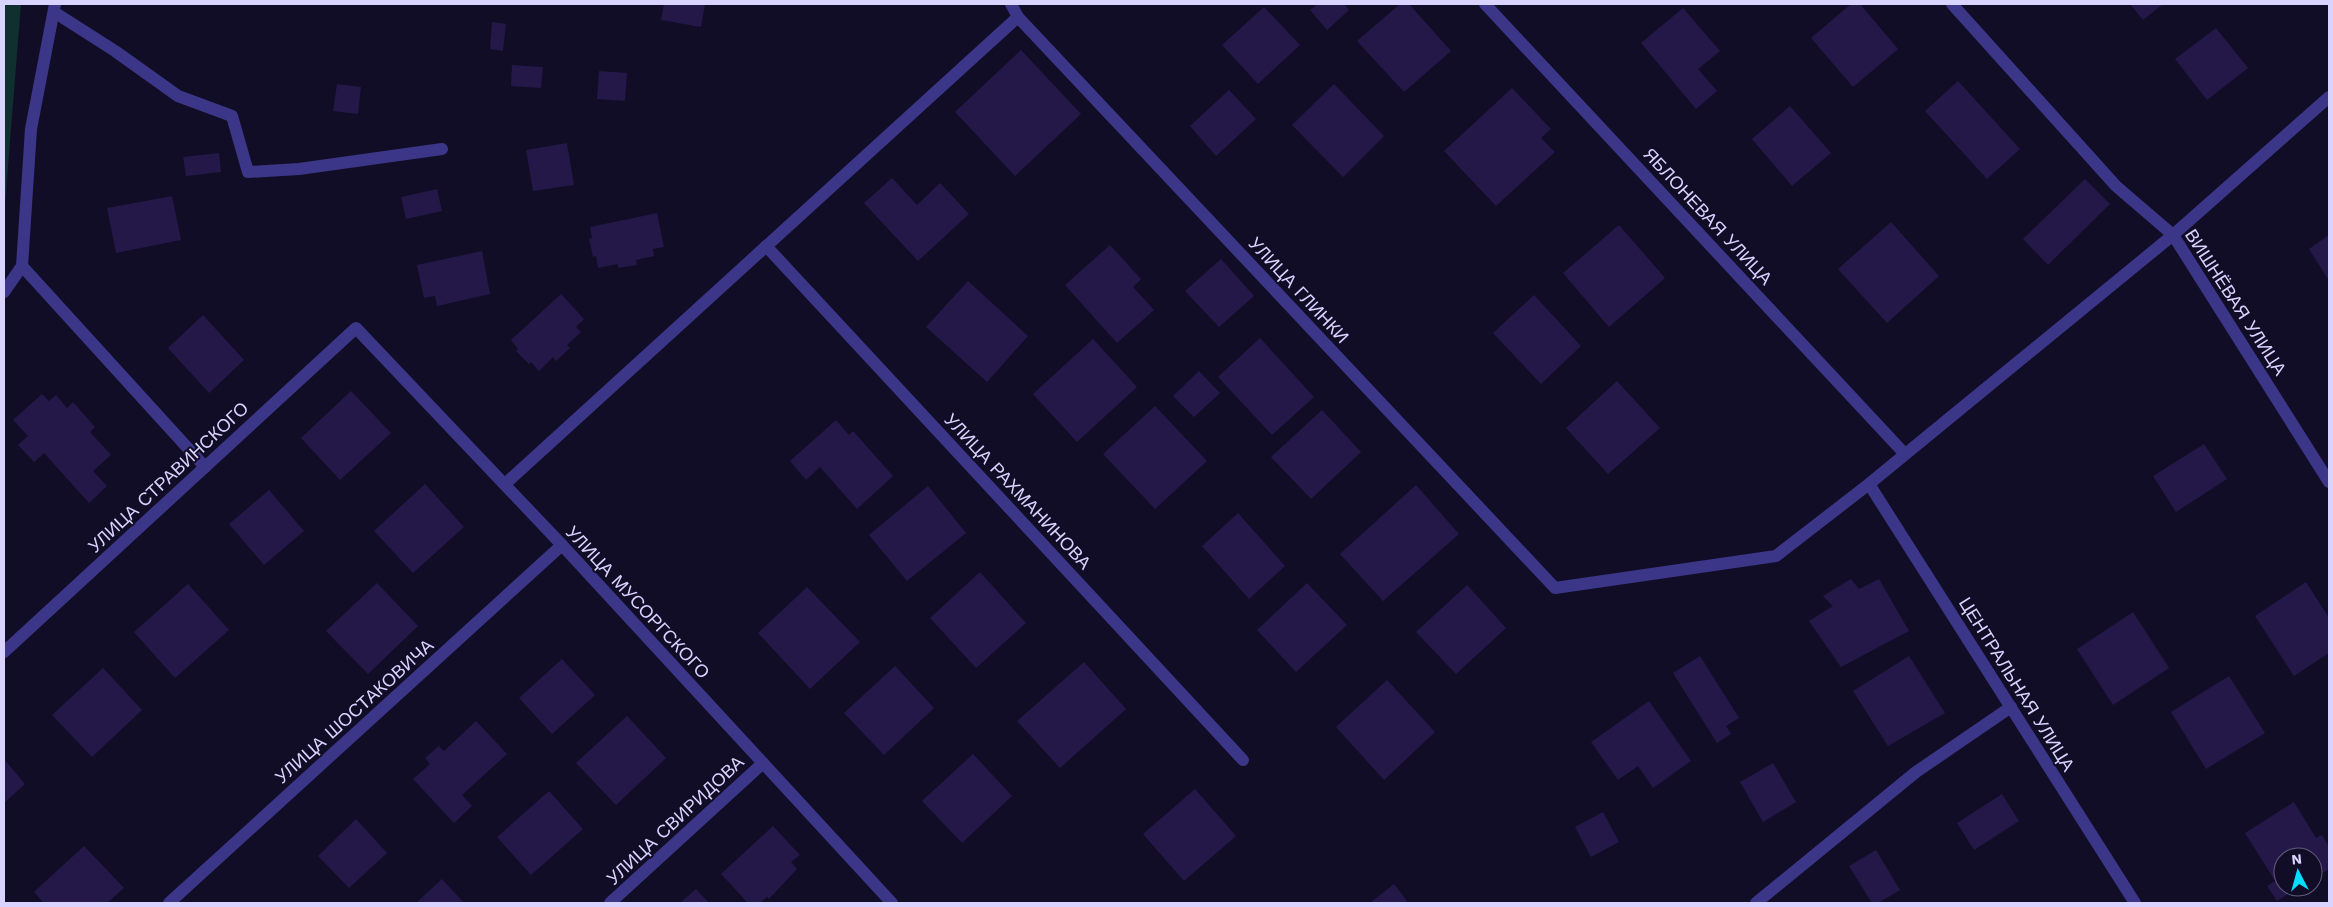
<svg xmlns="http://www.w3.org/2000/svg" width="2333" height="907" font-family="'Work Sans',sans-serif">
<rect width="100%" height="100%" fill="#120d26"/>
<path fill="#103030" d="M4,4H21L4,216Z"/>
<g fill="#231848">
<path d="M664,4H705L701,27L661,20Z"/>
<path d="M1318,4H1344L1349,10L1327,30L1310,10Z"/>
<path d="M1400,4H1409L1451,51L1404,92L1357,41Z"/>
<path d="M1851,4H1860L1898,49L1853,87L1811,38Z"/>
<path d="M2130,4H2163L2143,20Z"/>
<path d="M1264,7L1300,45L1258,84L1222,45Z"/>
<path d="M1683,8L1720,51L1698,69L1717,91L1696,109L1641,43Z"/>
<path d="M492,22L506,24L503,51L490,49Z"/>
<path d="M2216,28L2248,68L2207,100L2175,59Z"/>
<path d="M1021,50L1081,114L1015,176L955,112Z"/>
<path d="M512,65L543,67L541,88L511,86Z"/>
<path d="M599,71L627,73L625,101L597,99Z"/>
<path d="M1958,81L2020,149L1987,179L1925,111Z"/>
<path d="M337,84L361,87L358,114L333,111Z"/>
<path d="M1334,84L1384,136L1343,177L1292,125Z"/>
<path d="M1512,88L1551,129L1541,138L1555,152L1496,206L1444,151Z"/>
<path d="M1229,90L1256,119L1216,156L1190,126Z"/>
<path d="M1790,106L1831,153L1792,186L1752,139Z"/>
<path d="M567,143L574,185L533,191L526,150Z"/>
<path d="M219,153L221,172L186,176L183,157Z"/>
<path d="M892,178L917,205L940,183L969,214L918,261L864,203Z"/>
<path d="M2085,179L2110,204L2048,265L2023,239Z"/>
<path d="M437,189L442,211L406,219L401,197Z"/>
<path d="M172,196L181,240L116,253L107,208Z"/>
<path d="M657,213L664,247L653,249L654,256L636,260L637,265L618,268V264L598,268L596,256L593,257L589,239L592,238L590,227Z"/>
<path d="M1891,222L1939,276L1887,323L1838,269Z"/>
<path d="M1619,225L1665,278L1609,327L1563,273Z"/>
<path d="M2329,235V281L2309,249Z"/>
<path d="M1110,245L1141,279L1133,287L1154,310L1117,343L1065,285Z"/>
<path d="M482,251L490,294L437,306L435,296L424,298L417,265Z"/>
<path d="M1221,259L1254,296L1219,327L1185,291Z"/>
<path d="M968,281L1028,336L987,382L926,327Z"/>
<path d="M561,294L584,319L576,327L581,332L567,345L570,348L556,361L553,357L539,371L531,362L529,364L516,351L518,349L511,340Z"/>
<path d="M1534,295L1581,346L1541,384L1493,333Z"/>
<path d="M203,315L244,360L209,393L168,348Z"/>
<path d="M1260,338L1314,397L1272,435L1218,377Z"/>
<path d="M1093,339L1137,387L1077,442L1033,394Z"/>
<path d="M1199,371L1220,393L1194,417L1173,396Z"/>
<path d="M1617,381L1660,428L1608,474L1566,428Z"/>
<path d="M351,391L391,433L340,480L301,438Z"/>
<path d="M42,394L49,401L56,395L67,408L73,402L95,427L90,432L111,455L93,471L107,486L89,503L44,453L34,462L18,445L28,436L13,420Z"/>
<path d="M1155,406L1207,461L1155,509L1103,454Z"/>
<path d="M1322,410L1361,452L1311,499L1271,457Z"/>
<path d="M836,420L849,435L853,431L893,476L857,509L820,467L806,480L790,461Z"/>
<path d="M2204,444L2227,479L2176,512L2153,476Z"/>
<path d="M425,484L464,527L413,573L374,531Z"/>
<path d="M1416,485L1459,534L1383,601L1340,554Z"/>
<path d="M928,486L966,533L907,581L869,535Z"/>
<path d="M269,490L304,531L264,565L229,524Z"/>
<path d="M1238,513L1285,566L1249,599L1202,546Z"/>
<path d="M980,572L1026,623L976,668L930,618Z"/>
<path d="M1851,579L1859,589L1879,579L1909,631L1841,667L1809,621L1833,606L1823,596Z"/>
<path d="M2306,582L2329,618V653L2294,676L2255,616Z"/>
<path d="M377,583L418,626L368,674L326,631Z"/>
<path d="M1307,583L1347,625L1296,672L1257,630Z"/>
<path d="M188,584L229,630L175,678L134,632Z"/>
<path d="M1467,585L1506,628L1456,674L1416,632Z"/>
<path d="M807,587L860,642L810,689L758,633Z"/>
<path d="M2133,612L2169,668L2113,705L2077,649Z"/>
<path d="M1700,656L1739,718L1726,726L1731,734L1717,743L1673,673Z"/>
<path d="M1909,656L1945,713L1888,746L1853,691Z"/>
<path d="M562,659L595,695L552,734L519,698Z"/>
<path d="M1084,662L1126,709L1060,768L1017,721Z"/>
<path d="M895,666L934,708L884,755L844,713Z"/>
<path d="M103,668L142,710L92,757L52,715Z"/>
<path d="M2229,676L2265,733L2206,769L2171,712Z"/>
<path d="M1387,680L1435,732L1384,780L1336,727Z"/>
<path d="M1649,701L1691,761L1653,788L1638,766L1618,780L1591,742Z"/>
<path d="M627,716L666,758L616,805L576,763Z"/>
<path d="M476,721L507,754L462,795L472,806L454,823L413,779L430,764L425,758L439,746L444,751Z"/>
<path d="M973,754L1012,796L962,843L922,801Z"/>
<path d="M4,759L25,784L4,803Z"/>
<path d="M1773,763L1796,802L1763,822L1740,782Z"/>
<path d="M1195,789L1236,836L1184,881L1143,834Z"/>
<path d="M549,791L583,829L531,875L497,837Z"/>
<path d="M2002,794L2019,821L1974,850L1957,823Z"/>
<path d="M2294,802L2316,838L2322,835L2329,847V869L2313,879V857H2283V887H2300L2277,901L2267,886L2275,881L2245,833Z"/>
<path d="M1603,812L1619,842L1591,857L1575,827Z"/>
<path d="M356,819L387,853L349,888L318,856Z"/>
<path d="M773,826L800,855L791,862L797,869L769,899L767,897L760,903H748L721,874Z"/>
<path d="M84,846L124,888L107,903H44L34,892Z"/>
<path d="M1876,850L1900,890L1878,903H1872L1849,866Z"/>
<path d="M442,879L464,903H416Z"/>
<path d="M1394,884L1407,901L1404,903H1370Z"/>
<path d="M696,889L709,903H680Z"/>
</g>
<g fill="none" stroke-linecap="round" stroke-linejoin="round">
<g stroke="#3b3688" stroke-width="12">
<path d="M54,12L115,51L178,96L232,116L248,172L299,169L442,149"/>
<path d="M4,292L22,266"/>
</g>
<g stroke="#3b3688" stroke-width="12">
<path d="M55,4L31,129L22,266L205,467"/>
<path d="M1011,4L1018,17L1555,588L1776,556L1869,484L2173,235L2329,97"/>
<path d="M1485,4L1904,453"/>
<path d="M1952,4L2116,186L2173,235L2329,482"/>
<path d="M766,246L1243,760"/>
<path d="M505,484L1018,17"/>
<path d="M1869,484L2135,903"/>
<path d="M4,652L356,328L562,545L892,903"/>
<path d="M169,903L562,545"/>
<path d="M610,903L763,763"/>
<path d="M1756,903L1916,772L2011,707"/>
</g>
</g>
<g text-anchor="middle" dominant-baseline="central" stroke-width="4" stroke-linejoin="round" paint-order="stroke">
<g font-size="18" fill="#d9d3ff" stroke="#120d26">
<text transform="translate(1708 216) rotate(47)">ЯБЛОНЕВАЯ УЛИЦА</text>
<text transform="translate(1299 290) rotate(47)">УЛИЦА ГЛИНКИ</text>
<text transform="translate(2236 302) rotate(57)">ВИШНЁВАЯ УЛИЦА</text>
<text transform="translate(168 477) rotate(-43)">УЛИЦА СТРАВИНСКОГО</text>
<text transform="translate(1018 491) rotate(47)">УЛИЦА РАХМАНИНОВА</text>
<text transform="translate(638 602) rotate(47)">УЛИЦА МУСОРГСКОГО</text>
<text transform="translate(2017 684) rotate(58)">ЦЕНТРАЛЬНАЯ УЛИЦА</text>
<text transform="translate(354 711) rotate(-42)">УЛИЦА ШОСТАКОВИЧА</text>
<text transform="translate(675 820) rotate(-43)">УЛИЦА СВИРИДОВА</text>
</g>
</g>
<rect width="2333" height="907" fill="none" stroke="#d9d3ff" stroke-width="10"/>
<g transform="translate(2298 872) rotate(354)"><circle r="24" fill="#120d26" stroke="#625c7d"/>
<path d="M0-4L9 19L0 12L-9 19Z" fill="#00ddfe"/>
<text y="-8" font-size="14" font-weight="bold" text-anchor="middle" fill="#d9d3ff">N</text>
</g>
</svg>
